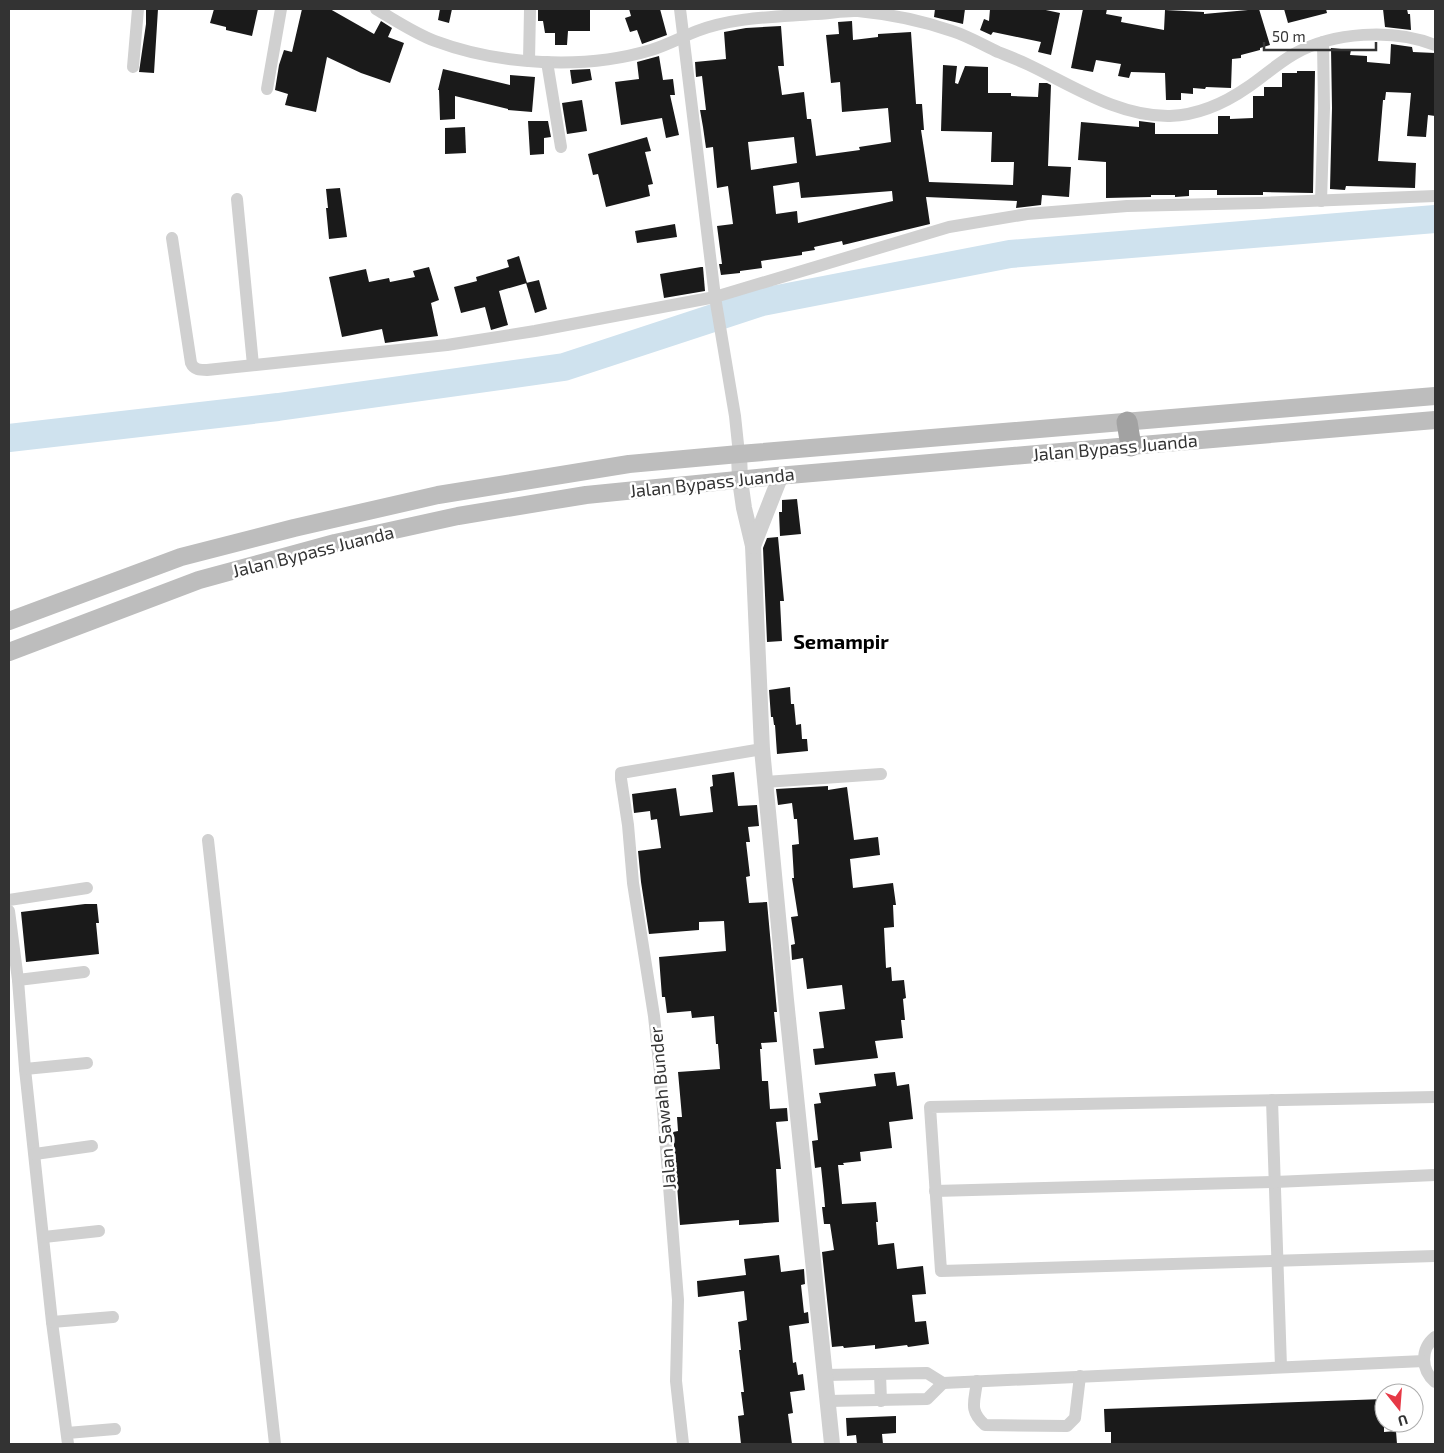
<svg xmlns="http://www.w3.org/2000/svg" width="1444" height="1453" font-family="'Exo 2',sans-serif">
<rect width="100%" height="100%" fill="#fff"/>
<g fill="none" stroke-linecap="round" stroke-linejoin="round">
<path stroke="#cfe2ee" stroke-width="28" d="M9,438L278,407L564,367L762,302L1010,254L1435,219"/>
</g>
<g fill="#1a1a1a" fill-rule="evenodd">
<path d="M146,9H158L154,73L139,72L146,24Z"/>
<path d="M214,9H258L252,36L226,30V27L210,23Z"/>
<path d="M302,9H330L374,34L381,21L392,28L388,37L404,43L390,83L361,73L327,57L316,112L285,105L288,94L275,90L279,65L284,50L292,52Z"/>
<path d="M440,9H452L449,23L438,20Z"/>
<path d="M538,9H590V31H568L567,45H555V33H545L543,21H538Z"/>
<path d="M629,9H660L667,35L642,44L637,30L630,32L625,18L631,16Z"/>
<path d="M935,9H965L963,24L934,17Z"/>
<path d="M990,9H1041L1060,13L1051,55L1038,52L1041,42L993,32L991,35L980,30L984,19L989,21Z"/>
<path d="M1083,9H1107L1106,14L1122,17L1121,22L1164,30L1165,10L1204,12V14L1259,9L1270,45L1260,48V50L1241,55V58L1232,59L1231,88L1206,87L1205,89L1193,88V94L1181,93V100H1166L1165,73L1131,72L1129,78L1118,76L1121,64L1096,60L1093,72L1071,68Z"/>
<path d="M1284,9H1326L1327,13L1288,23Z"/>
<path d="M1383,9H1407L1408,14H1410L1411,30L1385,27Z"/>
<path d="M852,21L853,40L878,37V34L911,32L916,104H922L924,130H921L929,182L1013,185L1014,162H991L992,132L941,131L943,65L957,66L955,83L958,84L965,66L988,67V93H1011V96L1038,97L1039,83H1047L1051,85L1048,166L1071,167L1069,197L1042,195L1041,205L1016,208L1017,201L926,197L930,224L843,245L842,241L814,247L815,250L802,252V255L761,261L762,268L740,271V273L721,275L719,264H722L717,226L733,224L728,186L717,188L713,147L706,148L703,127L700,110H706L702,76L696,77L695,62L726,59L724,32L746,28L781,26L784,66H778L782,95L804,92L807,119H811L816,156L860,150L859,147L891,142L888,108L842,112L840,82L831,83L826,35L839,34L838,22ZM794,137L797,163L751,170L748,142ZM799,182L801,198L892,191L893,201L798,223L797,211L776,214L773,186Z"/>
<path d="M1391,44L1412,47L1413,52L1435,53V116L1428,115L1426,137L1407,136L1411,93L1386,92L1385,100H1383L1378,161L1416,163L1415,188L1346,186L1345,190L1330,189L1332,108L1331,48L1351,50L1350,55L1367,56V62L1390,64Z"/>
<path d="M659,56L663,80L673,79L675,95H670L679,135L666,138L662,118L621,125L615,82L639,79L637,62Z"/>
<path d="M443,69L510,85V75L535,77L532,112L508,110V109L455,96V119L440,120L439,90H438Z"/>
<path d="M590,69L592,80L572,84L570,70Z"/>
<path d="M1297,71H1315L1313,193L1263,192V195H1217V190H1189V196L1175,197V195H1151V197L1106,198V162L1078,160L1081,122L1139,127V121L1155,123V134H1218V116H1230V119L1253,118V96H1264V87H1282V73H1297Z"/>
<path d="M582,100L587,131L567,134L562,103Z"/>
<path d="M528,121H548L551,137L544,138V154L530,155Z"/>
<path d="M465,127L466,153L445,154V128Z"/>
<path d="M647,137L651,151L645,152L653,184L648,185L650,196L606,207L598,174L593,175L588,154Z"/>
<path d="M340,188L347,237L329,239L326,208H328L326,189Z"/>
<path d="M675,224L677,237L637,243L635,231Z"/>
<path d="M519,256L527,283L499,291L508,325L491,330L485,307L461,313L454,287L477,281L476,277L509,267L507,260Z"/>
<path d="M429,267L439,300L431,303L438,336L385,343L382,329L342,337L329,277L366,269L369,282L389,278L390,282L415,277L413,271Z"/>
<path d="M701,267H703L705,291L664,298L660,274Z"/>
<path d="M539,280L547,309L535,313L526,283Z"/>
<path d="M797,499L801,534L780,536L779,512H782V500Z"/>
<path d="M778,537L784,601H780L782,641L767,642L763,548L767,538Z"/>
<path d="M790,687L791,704H794L796,725L801,724L802,739H807L808,751L777,754L775,725H774L773,717H771L769,690Z"/>
<path d="M734,772L738,806L757,805L759,826L748,827L750,842H746L750,876L746,877L749,903L767,902L777,1012H774L777,1042L761,1043L762,1049H760L762,1081H768L770,1109L787,1108L788,1121L776,1122L781,1169H776L779,1222L739,1225V1220L680,1225L673,1132L678,1131L677,1117H682L678,1072L720,1069L718,1044H716L714,1016L692,1018L691,1011L667,1013L665,997H662L659,957L726,951L724,921L699,922V930L649,934L641,882L638,851L661,848L657,819L651,820L650,811L634,813L632,794L676,788L680,816L713,812L710,787L713,786L712,775Z"/>
<path d="M828,786V790L847,787L854,840L878,837L880,855L850,859L853,888L893,883L896,905H893L894,927L884,928L886,968L891,967L892,981L904,980L906,998L903,999L905,1020H901L903,1038L875,1041L878,1058L815,1065L813,1049L824,1048L819,1012L845,1009L842,985L807,989L803,958L792,960L791,945L795,944L791,917L798,916L792,878H794L792,845L799,844L797,819H794L792,803L778,805L776,789Z"/>
<path d="M85,904H97L99,923H96L99,954L26,962L21,912Z"/>
<path d="M895,1072L897,1086L909,1084L913,1119L889,1122L892,1148L860,1152L861,1161L843,1163L844,1165H838L842,1204L876,1202L878,1222H876L878,1245L894,1243L897,1269L923,1266L926,1294L912,1295L915,1322L926,1321L929,1344L908,1347L907,1345L875,1349V1345L844,1348L843,1346L832,1347L822,1252L834,1250L830,1224H824L822,1207H825L824,1195L821,1167L815,1168L812,1141L818,1140L814,1104L821,1103L819,1093L876,1086L874,1074Z"/>
<path d="M779,1255L781,1272L804,1269L805,1284L801,1285L804,1313L808,1312L809,1323L789,1326L793,1363L796,1362L798,1375L803,1374L805,1390L790,1392L793,1413L788,1414L792,1444H741L738,1416L744,1415L741,1392H744L739,1350H741L738,1322L747,1320L744,1291L698,1297L697,1281L746,1275L744,1259Z"/>
<path d="M1384,1399V1432L1396,1431L1397,1444H1111V1432H1105L1104,1409Z"/>
<path d="M896,1416V1433L882,1434L883,1444H857L856,1435L847,1436L846,1418Z"/>
</g>
<g fill="none" stroke-linecap="round" stroke-linejoin="round">
<g stroke="#d0d0d0" stroke-width="12">
<path d="M376,9C395,20 414,33 435,41C499,65 585,70 651,50C667,45 682,37 697,31C734,17 775,17 814,14C828,14 844,10 858,11C889,14 923,21 952,31C968,36 983,45 998,52C1008,56 1019,60 1029,65C1073,86 1119,117 1170,116C1198,115 1225,103 1248,87C1264,76 1277,64 1294,54C1333,32 1393,28 1435,45"/>
<path d="M680,9L715,297L735,416L739,454"/>
<path d="M529,61L530,9"/>
<path d="M547,62L561,147"/>
<path d="M133,67L138,9"/>
<path d="M267,89L281,9"/>
<path d="M237,199L253,365"/>
<path d="M1321,201L1324,108L1323,42"/>
<path d="M172,238L191,363C194,370 200,370 207,370L447,345L535,331L715,297L949,227L1027,214L1127,206L1259,203L1435,196"/>
<path d="M765,782L881,774"/>
<path d="M208,840L275,1444"/>
<path d="M9,900L87,888"/>
<path d="M9,911L18,980L25,1069L52,1322L68,1444"/>
<path d="M18,980L84,972"/>
<path d="M25,1069L87,1063"/>
<path d="M1435,1097L930,1107L941,1271L1435,1256"/>
<path d="M1272,1100L1281,1367"/>
<path d="M35,1154L92,1146"/>
<path d="M935,1191L1275,1182L1435,1175"/>
<path d="M44,1237L99,1231"/>
<path d="M52,1322L113,1317"/>
<path d="M1435,1337C1420,1349 1421,1370 1435,1382"/>
<path d="M880,1374L881,1401"/>
<path d="M825,1375L927,1373L943,1383L1424,1361"/>
<path d="M977,1381C975,1401 968,1410 985,1425L1067,1426L1075,1418L1080,1376"/>
<path d="M828,1401L927,1399L943,1383"/>
<path d="M67,1433L115,1429"/>
<path d="M683,1444L676,1381L678,1300L660,1072L654,1016L633,883L628,825L621,779V773L627,772L762,749"/>
</g>
<g stroke="#d0d0d0" stroke-width="16">
<path d="M739,454L740,480L744,508L753,546L762,749L786,1000L832,1444"/>
<path d="M753,546L781,475"/>
</g>
<g stroke="#bdbdbd" stroke-width="18">
<path d="M9,621L181,557L294,528L438,495L629,464L739,454L1435,396"/>
<path d="M9,652L199,580L335,543L458,516L586,495L777,476L1435,420"/>
</g>
<path stroke="#a2a2a2" stroke-width="21" d="M1127,422L1131,446"/>
</g>
<g text-anchor="middle" dominant-baseline="central" stroke-width="5" stroke-linejoin="round" paint-order="stroke">
<g font-size="18" fill="#333" stroke="#fff">
<text transform="translate(1115 447) rotate(-5)">Jalan Bypass Juanda</text>
<text transform="translate(712 482) rotate(-6)">Jalan Bypass Juanda</text>
<text transform="translate(313 551) rotate(-14)">Jalan Bypass Juanda</text>
<text transform="translate(662 1108) rotate(-95)">Jalan Sawah Bunder</text>
</g>
<g font-size="20" font-weight="bold" fill="#000" stroke="#fff">
<text x="841" y="641">Semampir</text>
</g>
</g>
<rect width="1444" height="1453" fill="none" stroke="#333333" stroke-width="20"/>
<g transform="translate(1399 1408) rotate(163)"><circle r="24" fill="#ffffff" stroke="#adadad"/>
<path d="M0-4L9 19L0 12L-9 19Z" fill="#e63946"/>
<text y="-8" font-size="14" font-weight="bold" text-anchor="middle" fill="#333333">U</text>
</g>
<path d="M1264 42v8h112v-8" fill="none" stroke="#333333" stroke-width="2.5"/>
<text x="1272" y="42" font-size="15" fill="#333333" stroke="#ffffff" stroke-width="4" paint-order="stroke">50 m</text>
</svg>
